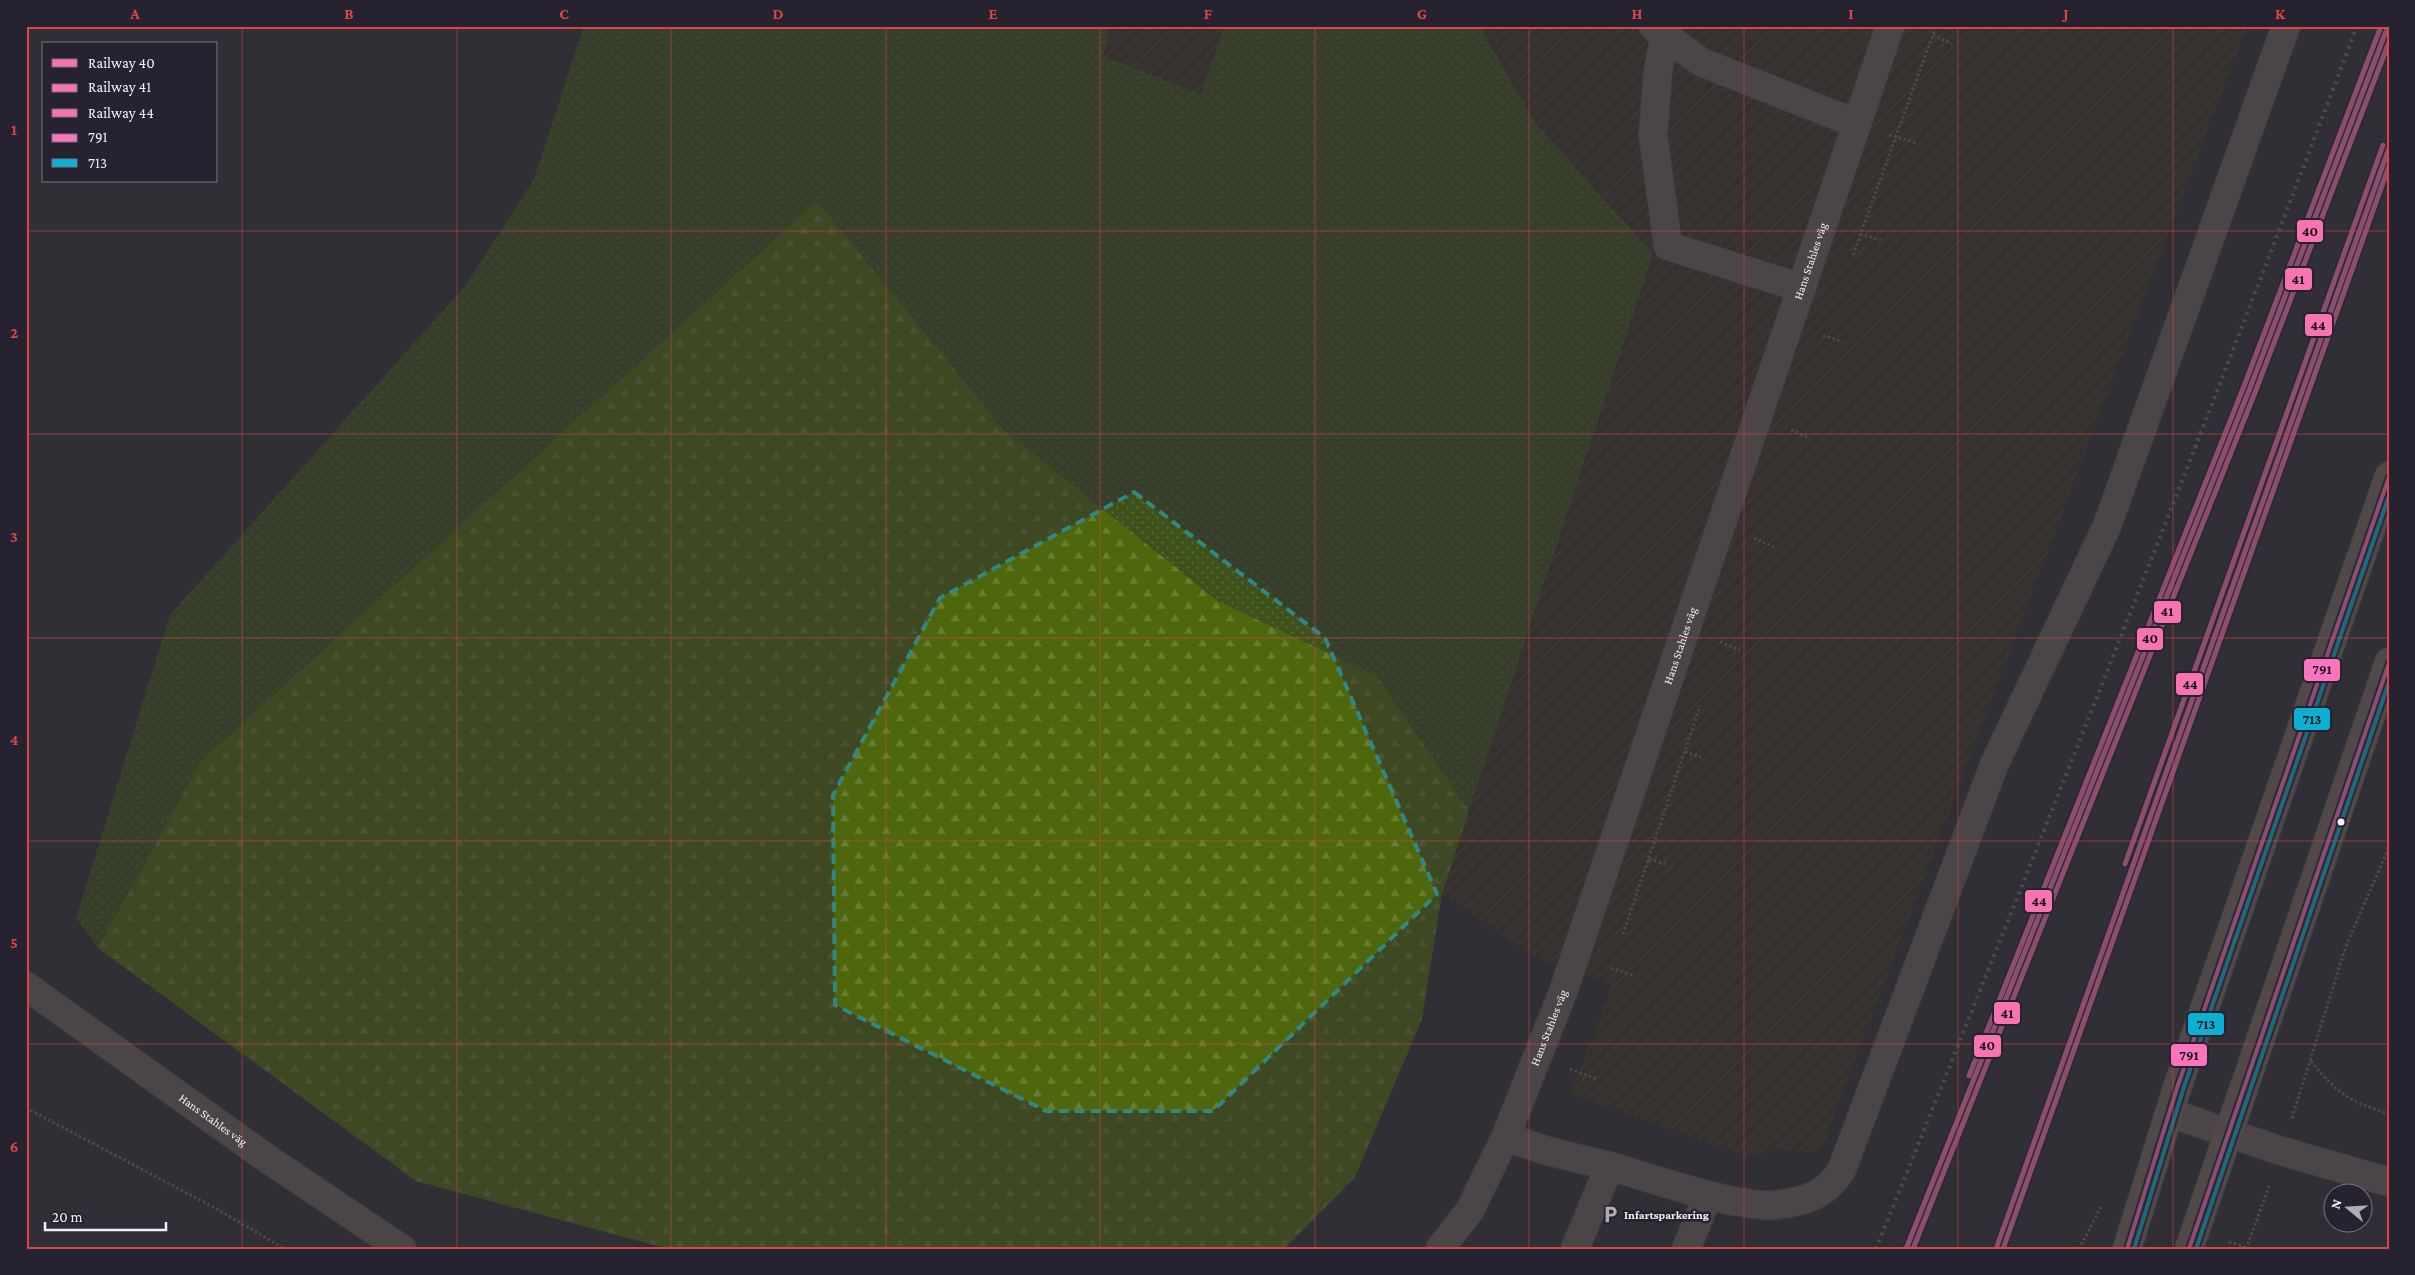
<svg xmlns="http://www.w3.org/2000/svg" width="2415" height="1275" font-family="'Crimson Pro',serif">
<defs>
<pattern id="industrial-furrows" width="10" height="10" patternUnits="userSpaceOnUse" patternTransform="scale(1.25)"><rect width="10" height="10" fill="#3c3426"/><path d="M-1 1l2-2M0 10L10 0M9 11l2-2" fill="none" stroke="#4f483c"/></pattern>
<pattern id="grass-dots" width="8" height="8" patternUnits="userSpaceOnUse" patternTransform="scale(1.25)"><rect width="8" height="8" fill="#3f511b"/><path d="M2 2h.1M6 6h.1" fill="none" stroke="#5b6a3d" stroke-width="1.8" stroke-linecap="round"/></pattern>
<pattern id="forest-firs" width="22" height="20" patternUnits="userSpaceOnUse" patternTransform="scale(1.25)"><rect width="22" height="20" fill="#4f670c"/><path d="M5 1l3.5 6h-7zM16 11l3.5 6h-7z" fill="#697d30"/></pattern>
</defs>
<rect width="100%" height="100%" fill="#323036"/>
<g fill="url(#industrial-furrows)">
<path d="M1110,26H1224L1202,94L1102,56Z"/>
<path d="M1479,26H2247L1820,1153L1778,1149L1749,1157L1571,1094L1612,985L1533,956L1442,894L1653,254L1536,124Z"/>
</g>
<path fill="url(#grass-dots)" d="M584,26H1110L1103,56L1201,94L1224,26H1479L1536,124L1653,254L1469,811L1377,676L1218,601L1004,430L817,201L202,760L98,948L76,918L170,615L466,285L534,179Z"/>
<path fill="url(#forest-firs)" d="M817,201L1004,430L1218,601L1377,676L1469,811L1442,894L1422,1019L1355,1177L1284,1249H669L416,1181L98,948L202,760Z"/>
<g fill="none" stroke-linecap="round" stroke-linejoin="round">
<defs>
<g id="minor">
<path d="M1653,26L1665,36L1658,70L1653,135L1668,246L1802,288"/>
<path d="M1668,26L1665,36L1701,62L1857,124"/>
<path id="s1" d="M26,986L262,1155L402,1249"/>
<path d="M2170,1113L2281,1151L2389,1182"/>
<path d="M1506,1136C1539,1151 1574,1157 1609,1166C1651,1178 1691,1193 1734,1201C1747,1203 1762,1207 1775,1205C1804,1202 1827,1195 1842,1169L1994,765L2107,526L2286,26"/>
<path id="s2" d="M1440,1249L1470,1210L1506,1136L1563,992L1890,26"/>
<path d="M1575,1249L1609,1167"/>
<path d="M1686,1249L1708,1196"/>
</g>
<g id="major">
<path d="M2127,1249L2177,1088L2389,476"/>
<path d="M2189,1249L2389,662"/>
</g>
</defs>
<use href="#minor" stroke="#4d4c50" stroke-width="30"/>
<use href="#major" stroke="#4d4c50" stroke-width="30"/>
<g stroke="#6e6666" stroke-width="3" stroke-dasharray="2.5 2.5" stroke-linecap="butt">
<path d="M1933,35L1952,44"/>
<path d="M1889,135L1917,143"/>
<path d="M1860,234L1881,240"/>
<path d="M1853,255L1936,26"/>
<path d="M1823,335L1843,342"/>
<path d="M1791,430L1810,438"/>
<path d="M1754,538L1774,547"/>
<path d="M1720,642L1740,650"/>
<path d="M1685,752L1701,757"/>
<path d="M1649,859L1668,865"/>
<path d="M1623,934L1700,706"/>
<path d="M1611,968L1633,975"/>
<path d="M2311,1061C2337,1094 2349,1101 2389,1114"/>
<path d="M1570,1069L1597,1079"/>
<path d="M26,1108L217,1209L285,1249"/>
<path d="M2292,1118L2346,946L2389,847"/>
<path d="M2229,1242L2251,1249"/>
<path d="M2079,1249L2101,1207"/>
<path d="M2246,1249L2270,1184"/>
</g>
<use href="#minor" stroke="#6a605d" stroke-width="28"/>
<use href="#major" stroke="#786761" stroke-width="28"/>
<path stroke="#716c6c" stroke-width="4" stroke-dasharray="2.5 5" stroke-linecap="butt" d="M1876,1249C2040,843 2202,436 2357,26"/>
<defs>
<g id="bus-1">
<path d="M2127,1249L2177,1088L2389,477"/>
<path d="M2189,1249L2389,663"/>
</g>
<g id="bus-2">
<path d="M2134,1249L2183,1090L2389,496"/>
<path d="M2196,1249L2389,682"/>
</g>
</defs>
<use href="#bus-1" stroke="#272230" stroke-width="8"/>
<use href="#bus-2" stroke="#272230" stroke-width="8"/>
<use href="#bus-1" stroke="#fc73be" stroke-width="4"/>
<use href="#bus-2" stroke="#0dafd3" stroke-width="4"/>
<defs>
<g id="rail-1">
<path d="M1906,1249L2250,388L2388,26"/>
<path d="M1996,1249L2389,148"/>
</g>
<g id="rail-2">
<path d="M1913,1249L2256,390L2389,42"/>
<path d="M2003,1249L2389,166"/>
</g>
<g id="rail-3">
<path d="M2125,864L2383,145"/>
<path d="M1969,1076L2244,386L2381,26"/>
</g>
</defs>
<use href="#rail-1" stroke="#272230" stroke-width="9"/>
<use href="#rail-2" stroke="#272230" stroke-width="9"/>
<use href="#rail-3" stroke="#272230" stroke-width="9"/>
<use href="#rail-1" stroke="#f873b1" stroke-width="5"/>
<use href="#rail-2" stroke="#f873b1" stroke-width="5"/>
<use href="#rail-3" stroke="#f873b1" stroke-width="5"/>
</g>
<path d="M0 0H2415V1275H0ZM1134,492L1325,638L1437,894L1213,1111H1046L835,1005L833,795L940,598Z" fill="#323036" fill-opacity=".55" fill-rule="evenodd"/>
<path fill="none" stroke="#318883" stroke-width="4" stroke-dasharray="10 6" stroke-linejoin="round" d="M1134,492L1325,638L1437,894L1213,1111H1046L835,1005L833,795L940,598Z"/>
<path fill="none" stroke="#da4647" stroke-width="1" stroke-opacity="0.55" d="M242,26V1249M457,26V1249M671,26V1249M886,26V1249M1100,26V1249M1315,26V1249M1529,26V1249M1744,26V1249M1958,26V1249M2173,26V1249M26,231H2389M26,434H2389M26,638H2389M26,841H2389M26,1044H2389"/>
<defs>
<symbol id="parking-bare" viewBox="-9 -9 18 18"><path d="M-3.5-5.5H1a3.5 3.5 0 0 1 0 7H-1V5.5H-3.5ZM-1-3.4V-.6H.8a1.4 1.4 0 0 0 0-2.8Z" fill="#afacb5" stroke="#272230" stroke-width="2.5" paint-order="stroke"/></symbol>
</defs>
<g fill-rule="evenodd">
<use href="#parking-bare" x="1598" y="1202" width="25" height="25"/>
</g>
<circle fill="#f2eff9" stroke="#272230" stroke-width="2" cx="2341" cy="822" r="4.5"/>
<g text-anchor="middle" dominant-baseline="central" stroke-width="5" stroke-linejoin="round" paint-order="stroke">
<g font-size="12" fill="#f2eff9" stroke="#272230">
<text stroke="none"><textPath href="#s2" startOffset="1058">Hans Stahles väg</textPath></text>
<text stroke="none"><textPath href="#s2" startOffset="652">Hans Stahles väg</textPath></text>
<text stroke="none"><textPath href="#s2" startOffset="248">Hans Stahles väg</textPath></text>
<text stroke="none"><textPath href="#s1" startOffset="230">Hans Stahles väg</textPath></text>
</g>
<g font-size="12" font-weight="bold" fill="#f2eff9" stroke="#272230" text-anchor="start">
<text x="1624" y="1215">Infartsparkering</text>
</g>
</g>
<g stroke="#272230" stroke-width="2">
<rect x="2296" y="219" width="28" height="24" rx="5" fill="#f873b1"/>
<rect x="2284" y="267" width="29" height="24" rx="5" fill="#f873b1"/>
<rect x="2304" y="313" width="29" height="24" rx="5" fill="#f873b1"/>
<rect x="2153" y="600" width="29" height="24" rx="5" fill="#f873b1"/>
<rect x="2136" y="627" width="28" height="24" rx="5" fill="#f873b1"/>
<rect x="2303" y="658" width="38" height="24" rx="5" fill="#fc73be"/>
<rect x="2175" y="672" width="29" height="24" rx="5" fill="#f873b1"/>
<rect x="2293" y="707" width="38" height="24" rx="5" fill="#0dafd3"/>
<rect x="2024" y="889" width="29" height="24" rx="5" fill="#f873b1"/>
<rect x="1993" y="1001" width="28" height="24" rx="5" fill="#f873b1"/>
<rect x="2187" y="1012" width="38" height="24" rx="5" fill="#0dafd3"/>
<rect x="1973" y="1034" width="29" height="24" rx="5" fill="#f873b1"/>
<rect x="2170" y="1043" width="38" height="24" rx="5" fill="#fc73be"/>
</g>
<g font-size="14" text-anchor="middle" font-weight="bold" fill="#111">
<text x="2310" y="236">40</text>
<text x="2298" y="284">41</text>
<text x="2318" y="330">44</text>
<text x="2167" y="616">41</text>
<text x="2150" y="643">40</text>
<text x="2322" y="674">791</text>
<text x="2190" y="689">44</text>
<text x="2312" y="724">713</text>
<text x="2039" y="906">44</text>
<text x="2007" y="1018">41</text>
<text x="2206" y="1029">713</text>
<text x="1987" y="1050">40</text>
<text x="2189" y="1060">791</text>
</g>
<rect width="2415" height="1275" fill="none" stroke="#272230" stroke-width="55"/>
<rect x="42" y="42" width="175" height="140" fill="#272230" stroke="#787480"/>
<rect x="52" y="59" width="25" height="8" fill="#f873b1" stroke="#787480"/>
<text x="88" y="68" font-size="15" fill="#f2eff9">Railway 40</text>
<rect x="52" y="84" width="25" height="8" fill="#f873b1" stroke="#787480"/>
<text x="88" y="92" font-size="15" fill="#f2eff9">Railway 41</text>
<rect x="52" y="109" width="25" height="8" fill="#f873b1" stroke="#787480"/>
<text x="88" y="118" font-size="15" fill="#f2eff9">Railway 44</text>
<rect x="52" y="134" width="25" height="8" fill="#fc73be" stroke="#787480"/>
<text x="88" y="142" font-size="15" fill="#f2eff9">791</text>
<rect x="52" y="159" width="25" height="8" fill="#0dafd3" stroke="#787480"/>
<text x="88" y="168" font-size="15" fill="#f2eff9">713</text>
<g transform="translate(2348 1208) rotate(288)"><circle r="24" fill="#272230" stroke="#787480"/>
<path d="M0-4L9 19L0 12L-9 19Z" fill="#afacb5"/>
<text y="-8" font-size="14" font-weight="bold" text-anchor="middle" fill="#f2eff9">N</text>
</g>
<path d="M45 1222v8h121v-8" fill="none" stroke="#f2eff9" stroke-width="2.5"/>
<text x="52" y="1222" font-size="15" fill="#f2eff9" stroke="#272230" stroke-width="4" paint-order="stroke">20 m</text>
<rect x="28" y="28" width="2360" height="1220" fill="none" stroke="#da4647" stroke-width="2"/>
<g font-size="16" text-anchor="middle" font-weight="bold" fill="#da4647">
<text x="135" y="19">A</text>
<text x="349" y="19">B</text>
<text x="564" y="19">C</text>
<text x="778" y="19">D</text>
<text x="993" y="19">E</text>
<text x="1208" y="19">F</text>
<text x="1422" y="19">G</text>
<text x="1637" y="19">H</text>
<text x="1851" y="19">I</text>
<text x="2066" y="19">J</text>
<text x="2280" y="19">K</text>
<text x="14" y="135">1</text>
<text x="14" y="338">2</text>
<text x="14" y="542">3</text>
<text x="14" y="745">4</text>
<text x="14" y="948">5</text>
<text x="14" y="1152">6</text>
</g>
</svg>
